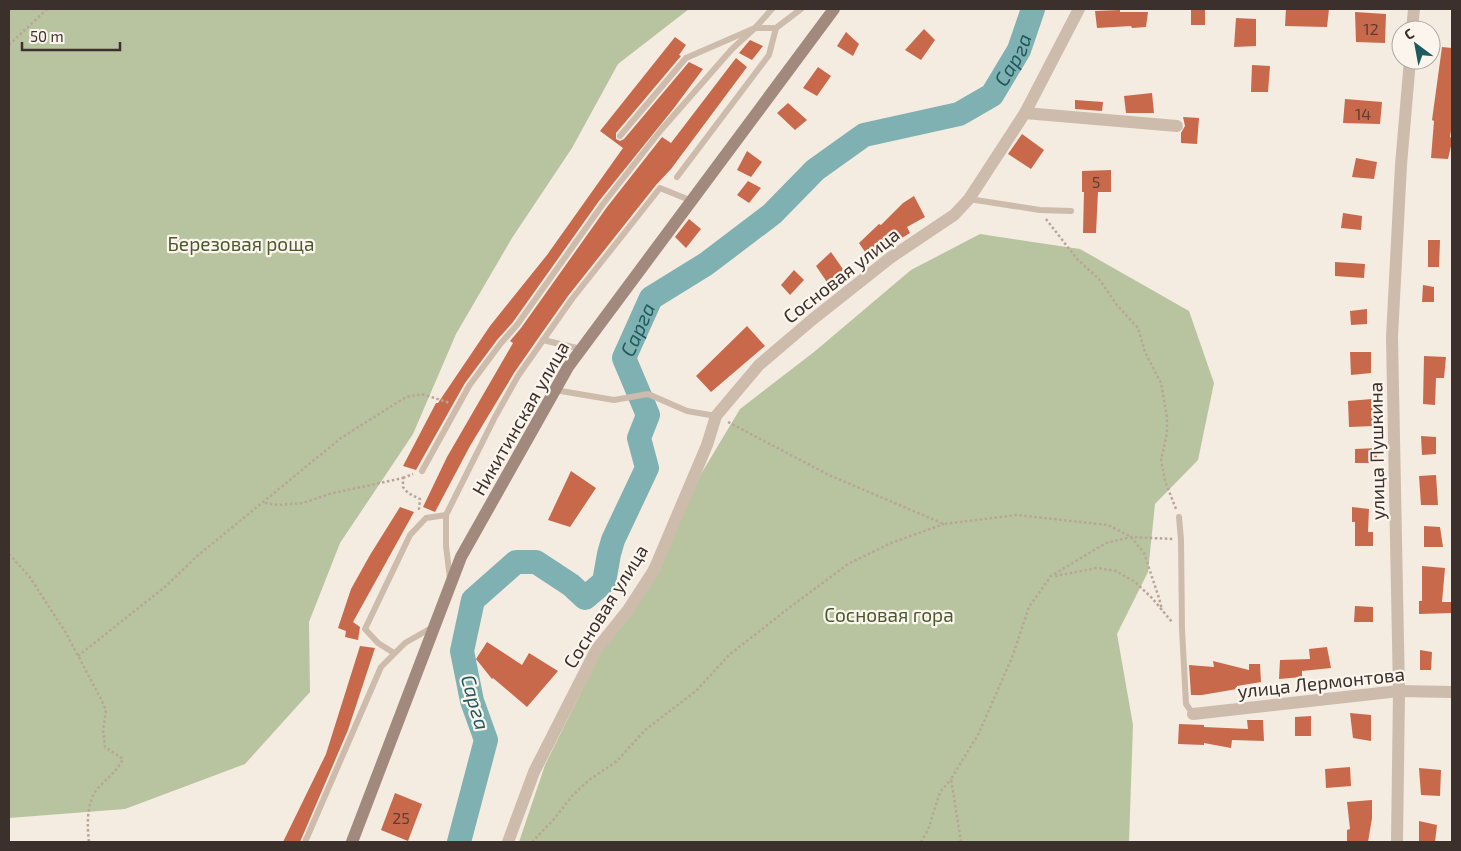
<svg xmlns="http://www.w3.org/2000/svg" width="1461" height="851" font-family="'Exo 2',sans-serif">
<rect width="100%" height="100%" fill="#f4ebe1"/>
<g fill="#b8c4a0">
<path d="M9,9H689L618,64L572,148L512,238L456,334L413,434L340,543L309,622L310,692L245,764L125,809L9,818Z"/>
<path d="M980,234L1080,249L1189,311L1214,383L1198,460L1155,504L1148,572L1117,634L1133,725L1129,842H519L545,765L600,654L698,479L740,409L814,352L911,270Z"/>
</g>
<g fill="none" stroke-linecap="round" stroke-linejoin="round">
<path stroke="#7fb0b2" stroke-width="24" id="s1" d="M459,842L486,740L472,701L462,651L473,600L516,562H536L571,585L585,598L604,582L609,554L613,540L647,468L639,438L648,415L624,358L651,298L706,264L772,214L815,170L864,135L959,114L992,95L1019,50L1033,9"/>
</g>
<g fill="#c8694b">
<rect x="1191" y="9" width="14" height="16"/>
<path d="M1286,9H1329L1327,27L1285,26Z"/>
<path d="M1120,10V12H1148L1146,27L1132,28L1131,26L1097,28L1095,11Z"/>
<path d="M1355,12L1386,14L1385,43L1356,42Z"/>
<path d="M1236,18L1256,19V46L1234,47Z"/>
<path d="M924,29L935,40L921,60L905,50Z"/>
<path d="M846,32L859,44L853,56L837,46Z"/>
<path d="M675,37L686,45L679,55L681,56L616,133V139L620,141L624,139L689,62L703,69L674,108L599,201L513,322L497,340L465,383L416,470L403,466L436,403H438L490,326L547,255L623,148L600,131Z"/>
<path d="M750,40L763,46L752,60L739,53Z"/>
<path d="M1442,47L1452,48V124L1450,137L1452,138V142L1448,159L1431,158L1434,121L1432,120Z"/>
<path d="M736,58L747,67L671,169L656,185L568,296L539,337L514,373L470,446L435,512L423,507L447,457L513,343L510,341L521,328L607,207L662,137L671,143Z"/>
<path d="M1252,65L1270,66L1268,92H1251Z"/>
<path d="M818,67L831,76L817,96L803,88Z"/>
<path d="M1152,93L1154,113H1126L1124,96Z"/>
<path d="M1345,99L1382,102L1380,124L1343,123Z"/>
<path d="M1075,100L1103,102L1102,111L1075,109Z"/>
<path d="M788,103L807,120L795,130L777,113Z"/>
<path d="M1183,117L1199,118L1197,144L1181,143V133L1185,126Z"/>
<path d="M1022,134L1044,150L1031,169L1008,154Z"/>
<path d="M747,151L762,162L751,177L737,170Z"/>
<path d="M1356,158L1377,162L1374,179L1352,177Z"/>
<path d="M1111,170V192H1098L1096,233H1083L1084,192H1082V171Z"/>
<path d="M748,181L761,188L749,203L737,195Z"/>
<path d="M914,196L925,217L907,227L910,233L869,258L859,243L879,224L881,225L903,203Z"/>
<path d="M1343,213L1362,216L1361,230L1341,228Z"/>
<path d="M689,219L701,229L686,248L675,237Z"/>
<path d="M1428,240H1440L1439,267H1428Z"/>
<path d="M831,252L847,275L831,288L816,266Z"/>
<path d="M1335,262L1365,264L1364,278L1335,276Z"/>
<path d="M794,270L804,280L790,295L781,285Z"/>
<path d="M1423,285L1434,287V302H1422Z"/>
<path d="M1367,309V324L1351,325L1350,311Z"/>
<path d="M747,326L765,346L711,392L696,376Z"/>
<path d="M1350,352H1371V373L1351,375Z"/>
<path d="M1424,356L1446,357L1444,378H1436L1435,405L1423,404Z"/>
<path d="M1372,399L1374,426L1349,427L1348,401Z"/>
<path d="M1421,436L1436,437V454L1422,455Z"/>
<path d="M1377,448V463H1355V449Z"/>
<path d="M571,471L596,488L570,527L548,520Z"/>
<path d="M1436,475L1438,505H1421L1419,476Z"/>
<path d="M400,507L414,512L353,622L360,627L358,640L345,637L346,631L338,628L351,589L370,555Z"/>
<path d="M1352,507L1369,509L1368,532H1373V546H1355V522H1352Z"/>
<path d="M1424,526L1440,527L1443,547H1424Z"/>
<path d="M1422,566L1445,568L1442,602H1452V613L1419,614V601H1422Z"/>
<path d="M1355,606L1373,607V622H1354Z"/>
<path d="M487,642L522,665L529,653L558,671L527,707L493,678L492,679L476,659Z"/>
<path d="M360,646L375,648L348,730L300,842H283L326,754Z"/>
<path d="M1327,647L1331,668L1302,671V677L1279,679L1280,660L1310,659L1309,649Z"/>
<path d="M1420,650L1432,652L1431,670H1420Z"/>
<path d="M1213,661L1249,670V664H1260L1261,682L1237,686V689L1202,695H1191L1189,665L1214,667Z"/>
<path d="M1350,713L1371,715V741L1353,738Z"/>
<path d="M1311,716V736H1295V717Z"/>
<path d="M1247,720H1263L1264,741L1232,740L1231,748L1204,743V745L1178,744L1179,724L1204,725V727L1248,729Z"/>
<path d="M1350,767L1351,786L1326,788L1325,769Z"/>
<path d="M1419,768L1441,770L1440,796L1421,795Z"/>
<path d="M395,793L422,804L408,841L381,830Z"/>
<path d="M1372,800V818L1368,842H1347V830L1350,829L1347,802Z"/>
<path d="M1419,821L1437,825L1435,842L1419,841Z"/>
</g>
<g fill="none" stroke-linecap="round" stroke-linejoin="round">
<g stroke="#b9a596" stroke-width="2.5" stroke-dasharray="2.5 2.5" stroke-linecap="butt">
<path d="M9,45L47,9"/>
<path d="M1046,219L1077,259L1099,279L1117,305L1138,328L1145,352L1161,383L1167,417V433L1161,460L1165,481L1176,509"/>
<path d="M728,422L829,475L944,524L1017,515L1108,525L1131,537L1144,553L1159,598L1162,610"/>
<path d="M403,478L413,474"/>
<path d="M265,503L278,505L303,503L329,494L403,478V487L408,493L420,499L419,509L420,511"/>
<path d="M9,554L29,576L66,633L101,699L106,710L103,731L105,747L123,759C117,771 109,777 100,786C86,800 87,824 89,842"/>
<path d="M1055,576L1097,568L1116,571L1135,582L1152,598L1172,622"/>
<path d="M78,656L166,586L196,557L341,438L406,397L422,394L450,403"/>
<path d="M532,842L554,819L572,796L589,780L617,761L645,730L696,691L729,655L785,611L848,564L891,543L944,524"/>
<path d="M921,842L928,830L940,792L951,779"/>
<path d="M961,842L951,779L979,733L1013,655L1029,607L1051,576L1106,543L1131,537L1173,539"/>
</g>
<g stroke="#cdbbac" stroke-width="6">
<path d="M620,136L686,58L755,28H776"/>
<path d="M677,177L769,55L776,28L801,9"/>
<path d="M969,199L1040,210L1071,211"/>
<path d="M543,340L581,349"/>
<path d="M555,390L614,400L648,394L687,411L716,416"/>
<path d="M422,471L469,386L501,343L517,325L603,204L661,130L732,49L755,28L772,9"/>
<path d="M1179,517L1181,540L1182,629L1186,704L1193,714"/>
<path d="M450,579L446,546V515L495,417L518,376L572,299L660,188L692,201"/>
<path d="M394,653L378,643L365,629L410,535L426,518L446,515"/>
<path d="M305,842L381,667L405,643L433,627"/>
</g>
<g stroke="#cdbbac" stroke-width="12">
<path d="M1412,30L1414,9"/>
<path d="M1025,113L1177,126"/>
<path d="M1193,714L1399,691L1452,692"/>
<path d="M508,842L534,772L596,650L628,610L654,570L707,445L716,416L759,365L813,319L890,258L954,215L969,199L1025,113L1079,9"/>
<path d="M1397,842L1399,691L1392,337L1401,165L1410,60"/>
</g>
<path stroke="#a18a7d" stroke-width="12" d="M352,842L461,557L568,367L834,9"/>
</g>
<g text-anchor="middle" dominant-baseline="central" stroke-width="4.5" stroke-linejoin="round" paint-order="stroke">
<g font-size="16" fill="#5e3e33">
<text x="1371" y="28">12</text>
<text x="1363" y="113">14</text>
<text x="1096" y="181">5</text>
<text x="401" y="817">25</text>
</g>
<g font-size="19" fill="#4a5a2e" stroke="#fbf5ee">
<text x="241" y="243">Березовая роща</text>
<text x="889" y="614">Сосновая гора</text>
</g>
<g font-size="19" fill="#3b302b" stroke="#fbf5ee">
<text transform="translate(841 275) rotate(-38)">Сосновая улица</text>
<text transform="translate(520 418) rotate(-60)">Никитинская улица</text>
<text transform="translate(1376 451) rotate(-91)">улица Пушкина</text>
<text transform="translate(605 606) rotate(-58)">Сосновая улица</text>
<text transform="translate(1321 682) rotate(-6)">улица Лермонтова</text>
</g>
<g font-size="20" font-style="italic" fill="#1f5a5e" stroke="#fbf5ee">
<text stroke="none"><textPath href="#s1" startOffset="1165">Сарга</textPath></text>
<text stroke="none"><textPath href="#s1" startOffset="685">Сарга</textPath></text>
<text transform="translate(476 702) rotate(74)">Сарга</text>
</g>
</g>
<rect width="1461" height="851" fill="none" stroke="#3b302b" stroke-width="20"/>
<g transform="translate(1416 45) rotate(328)"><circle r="24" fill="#fbf5ee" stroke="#aea6a0"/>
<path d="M0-4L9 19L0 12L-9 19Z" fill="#1f5a5e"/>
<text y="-8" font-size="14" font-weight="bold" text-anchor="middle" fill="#3b302b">С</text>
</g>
<path d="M22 42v8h98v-8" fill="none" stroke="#3b302b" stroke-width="2.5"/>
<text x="30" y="42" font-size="15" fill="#3b302b" stroke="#fbf5ee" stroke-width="4" paint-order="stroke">50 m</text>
</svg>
